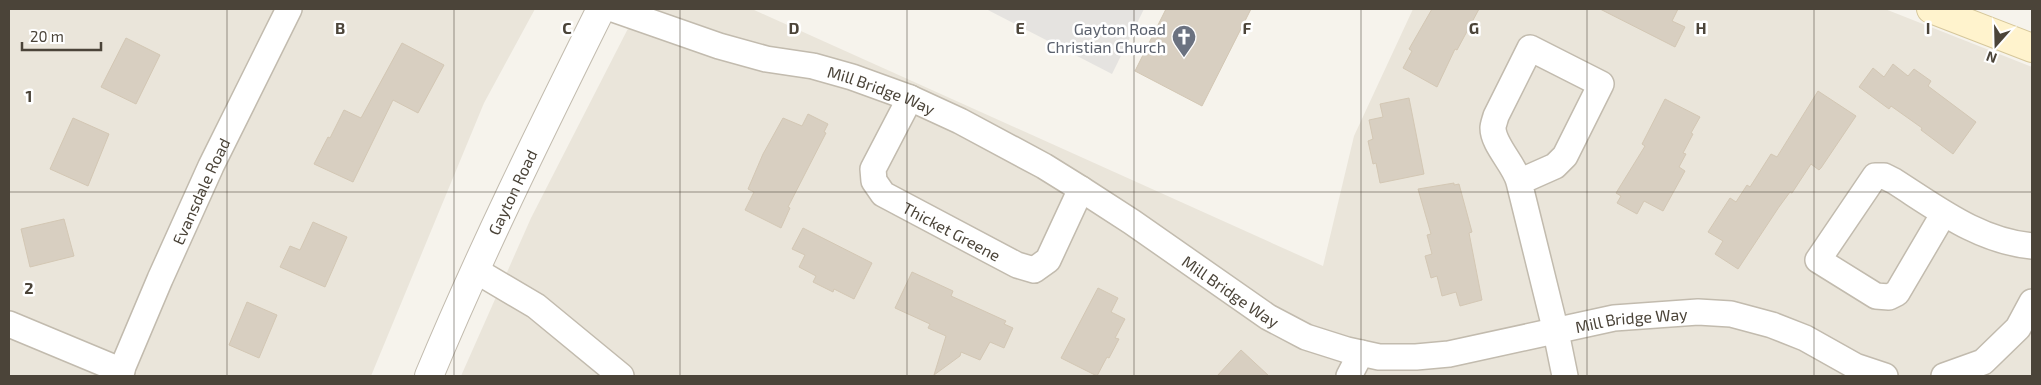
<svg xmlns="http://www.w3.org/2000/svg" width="2041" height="385" font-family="'Exo 2',sans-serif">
<rect width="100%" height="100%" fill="#f6f3ec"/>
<g fill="#eae5da">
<path d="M9,9H535L484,103L371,376H9Z"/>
<path d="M638,9H752L1323,266L1354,136L1413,9H1885L2032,67V376H461L531,218Z"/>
</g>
<path fill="#e5e3e0" d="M986,9H1144L1112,74Z"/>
<g fill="#d8cfc1" stroke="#d3c7b4">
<path d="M1166,9H1251L1202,106L1135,71Z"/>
<path d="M1432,9H1479L1457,50L1455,49L1437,87L1403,68L1412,51L1409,49Z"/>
<path d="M1600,9H1678L1672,21L1685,27L1675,47Z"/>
<path d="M126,38L160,55L136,104L101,87Z"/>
<path d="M402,43L444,65L418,113L393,100L353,182L314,164L328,137L330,138L344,110L361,118Z"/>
<path d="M1893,64L1908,76L1914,69L1931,81L1928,86L1976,122L1953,154L1921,130L1922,128L1891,106L1889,109L1859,87L1873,68L1884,77Z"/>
<path d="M1818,91L1856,116L1821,168L1819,170L1811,164L1792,193L1790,192L1779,207L1738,269L1715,254L1723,241L1708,232L1730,198L1736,202L1747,185L1750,187L1771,154L1777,157Z"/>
<path d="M1409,98L1424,174L1380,183L1376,163L1373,164L1368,141L1373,139L1369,120L1383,117L1380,104Z"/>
<path d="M1665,99L1700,117L1691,133L1693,134L1683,153L1686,154L1679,167L1685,171L1663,211L1644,201L1637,214L1617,203L1621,196L1616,193L1645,146L1642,144Z"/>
<path d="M808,114L828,124L824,132L826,133L788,207L790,208L781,228L745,210L754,192L748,189L763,154L783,118L802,126Z"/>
<path d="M73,118L109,134L88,186L50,169Z"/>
<path d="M1454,183V185L1459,184L1472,232L1469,233L1482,300L1460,306L1456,292L1442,296L1437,276L1431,278L1425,256L1432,254L1427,235L1431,234L1418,189Z"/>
<path d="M64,219L74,256L30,267L21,229Z"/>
<path d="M313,222L347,237L325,287L280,267L290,246L300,250Z"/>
<path d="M803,228L872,263L854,299L834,289L833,292L813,282L816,276L799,267L805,255L792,249Z"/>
<path d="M912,272L953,291L951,296L1006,321L1004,324L1013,328L1004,348L990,342L980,360L961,352L960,356L934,375L946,336L928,328L930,324L895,308Z"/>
<path d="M1098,288L1118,298L1111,312L1125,319L1115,338L1119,339L1109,358L1107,357L1097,376L1061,358Z"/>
<path d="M247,302L277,315L259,358L229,345Z"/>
<path d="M1241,350L1269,376H1217Z"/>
</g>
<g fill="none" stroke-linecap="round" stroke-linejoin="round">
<defs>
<g id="minor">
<path id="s1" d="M613,9L719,46L766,59L813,66L852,77L910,98L960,121L1044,166L1081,189L1132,222L1268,317L1306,337L1347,350L1379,357H1416L1449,354L1614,318L1698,312L1731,314L1772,325L1805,338L1855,366L1885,376"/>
<path id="s2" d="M910,98L873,169L874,181L883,194L1017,265L1034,270L1048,260L1081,189"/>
<path d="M1519,182L1555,166L1565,156L1601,84L1530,48L1496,116C1495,120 1493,125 1493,128C1493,145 1515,165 1519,182L1556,332L1565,376"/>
<path d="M1944,213L1897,293L1889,297L1876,296L1818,260L1875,176H1884L1894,181C1938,209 1979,241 2032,246"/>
<path d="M475,270L536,306L621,376"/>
<path d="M9,324L122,371"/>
<path id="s3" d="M119,376L160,279L211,166L289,9"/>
<path d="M1349,376L1361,353"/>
<path d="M1944,376L1983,362L2018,328L2032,302"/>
</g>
<g id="tertiary">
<path id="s4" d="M429,376C481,251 541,130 601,9"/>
</g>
<path id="secondary" d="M1931,9L2032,48"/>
</defs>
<use href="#minor" stroke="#c2bbae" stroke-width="28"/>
<use href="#tertiary" stroke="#c2bbae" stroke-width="30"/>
<use href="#secondary" stroke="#d6c79b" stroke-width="30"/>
<use href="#minor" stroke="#fff" stroke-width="25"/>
<use href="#tertiary" stroke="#fff" stroke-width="28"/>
<use href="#secondary" stroke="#fff3cd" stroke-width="28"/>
</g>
<path fill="none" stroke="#4b4439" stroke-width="1" stroke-opacity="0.55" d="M227,9V376M454,9V376M680,9V376M907,9V376M1134,9V376M1361,9V376M1587,9V376M1814,9V376M9,192H2032"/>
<defs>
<symbol id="church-pin" viewBox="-11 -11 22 30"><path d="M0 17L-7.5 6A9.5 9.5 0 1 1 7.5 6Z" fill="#6b7280" stroke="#fff"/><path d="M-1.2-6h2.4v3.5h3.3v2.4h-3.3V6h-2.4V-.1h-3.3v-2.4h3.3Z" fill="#fff"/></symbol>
</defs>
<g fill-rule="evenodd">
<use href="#church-pin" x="1170" y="23" width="28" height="38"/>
</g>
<g text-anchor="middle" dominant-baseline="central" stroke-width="5" stroke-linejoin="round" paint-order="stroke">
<g font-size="16" fill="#5b616d" stroke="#fff" text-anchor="end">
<text x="1166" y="28">Gayton Road<tspan x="1166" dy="18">Christian Church</tspan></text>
</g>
<g font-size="16" fill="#4b4439" stroke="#fff">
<text stroke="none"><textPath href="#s1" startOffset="281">Mill Bridge Way</textPath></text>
<text stroke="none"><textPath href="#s3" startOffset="202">Evansdale Road</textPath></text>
<text stroke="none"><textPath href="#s4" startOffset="202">Gayton Road</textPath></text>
<text stroke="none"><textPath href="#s2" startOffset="186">Thicket Greene</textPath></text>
<text stroke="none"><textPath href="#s1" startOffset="686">Mill Bridge Way</textPath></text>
<text stroke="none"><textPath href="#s1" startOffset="1106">Mill Bridge Way</textPath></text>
</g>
</g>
<g font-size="16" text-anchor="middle" font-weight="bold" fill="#4b4439" stroke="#fff" stroke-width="5" stroke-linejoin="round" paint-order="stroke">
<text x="340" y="34">B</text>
<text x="567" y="34">C</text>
<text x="794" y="34">D</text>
<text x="1020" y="34">E</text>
<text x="1247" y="34">F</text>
<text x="1474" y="34">G</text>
<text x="1701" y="34">H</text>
<text x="1928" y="34">I</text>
<text x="29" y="102">1</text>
<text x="29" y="294">2</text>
</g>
<rect width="2041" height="385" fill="none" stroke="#4b4439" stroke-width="20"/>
<g transform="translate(1996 45) rotate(200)" stroke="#ffffff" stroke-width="4" paint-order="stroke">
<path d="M0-4L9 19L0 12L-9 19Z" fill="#4b4439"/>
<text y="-8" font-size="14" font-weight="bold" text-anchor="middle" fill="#4b4439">N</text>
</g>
<path d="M22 42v8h79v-8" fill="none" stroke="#4b4439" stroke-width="2.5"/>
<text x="30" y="42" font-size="15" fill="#4b4439" stroke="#ffffff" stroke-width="4" paint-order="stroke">20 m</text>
</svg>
